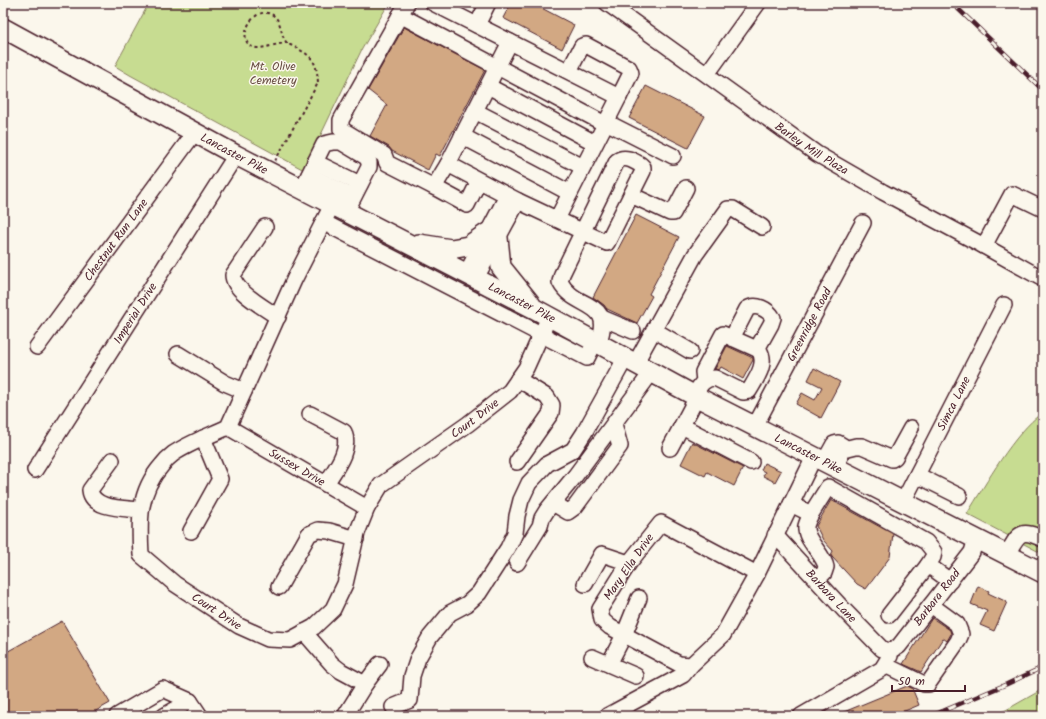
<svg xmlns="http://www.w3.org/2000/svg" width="1046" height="719" font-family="Kalam,sans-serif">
<rect width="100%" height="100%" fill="#fbf7ec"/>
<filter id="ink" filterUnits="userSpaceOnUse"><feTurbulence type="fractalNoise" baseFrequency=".025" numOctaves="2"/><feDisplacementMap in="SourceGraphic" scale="8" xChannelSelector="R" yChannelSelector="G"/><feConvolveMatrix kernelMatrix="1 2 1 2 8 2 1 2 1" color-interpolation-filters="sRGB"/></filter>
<g filter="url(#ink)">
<g fill="#c7dc91" stroke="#887e5e">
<path d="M149,3H389L362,49L304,170L130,75L115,66Z"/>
<path d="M1043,412V554L967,514C987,482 1013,434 1043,412Z"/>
<path d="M1043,689V716H991L1006,710Z"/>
</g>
<g fill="#d2a883" stroke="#4a1f2b">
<path d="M511,3H532L574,25L562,49L503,18Z"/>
<path d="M404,27L485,70L440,156L436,154L428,170L392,151L389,147L370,136L387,105L368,90Z"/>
<path d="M646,86L705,116L688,148L629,118Z"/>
<path d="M636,215L679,237L649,294L652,296L637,323L607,309L604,305L593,297Z"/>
<path d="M727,346L753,358V360L743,379L721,367L719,370L715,369Z"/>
<path d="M814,368L840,382L821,418L796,404L802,393L815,400L822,387L808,380Z"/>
<path d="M692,442L743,468L734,486L707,472L705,476L681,464Z"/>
<path d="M764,463L781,471L775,482L763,476L765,472L761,470Z"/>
<path d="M831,500L893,534L890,557L866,589L857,584L832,557L831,555L833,551L823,540L816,526Z"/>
<path d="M978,586L989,591L988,593L1007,602L994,631L980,625L987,611L971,604Z"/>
<path d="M932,618L950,630L951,634L947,641L943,638L921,672L903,664Z"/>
<path d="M62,621L110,703L87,716H3V654Z"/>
<path d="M907,686L912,688L919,705L893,716H834Z"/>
</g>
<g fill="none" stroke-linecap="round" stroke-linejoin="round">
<defs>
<g id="minor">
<path d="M407,3L341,120V129L384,155L387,163L434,187L448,164L518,201L607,243L643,171V167L641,165C634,161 625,155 617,161L562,274L560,282C575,311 616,299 598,344"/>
<path d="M433,3L619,97L557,219"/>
<path id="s1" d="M607,3L817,154L883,192L984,246L1043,279"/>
<path d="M400,15L605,124"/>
<path d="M477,25L488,3"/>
<path d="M569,71L582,46L586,45L629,68L631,73L619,97"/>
<path d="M707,74L758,3"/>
<path d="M488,86L595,143"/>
<path d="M475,111L583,167"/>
<path d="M606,122L673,156"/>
<path d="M462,136L570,193"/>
<path d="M315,162L360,184"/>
<path d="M448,164L510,42"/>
<path d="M309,175L353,197"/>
<path d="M434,187L467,205L479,181"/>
<path d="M302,189L324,144L333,142H341L366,157L369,162V167L346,212"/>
<path d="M631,195L670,213H673L686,188"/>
<path id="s2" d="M332,205L294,280L228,427C209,436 189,443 173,454C169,457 165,461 162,465C138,492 139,521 141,555L175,584L239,626L268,639L290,640L314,627L333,609L345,584L357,533L367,508L381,485L468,424L510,391L526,368L549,317"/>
<path d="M323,222L587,358L595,342"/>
<path d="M265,227L233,275C233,291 265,308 278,317"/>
<path d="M984,246L1012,194L1043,209"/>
<path d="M466,274L507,196"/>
<path d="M476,278L518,201"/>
<path d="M602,318L633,331"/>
<path d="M654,330L690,351"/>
<path d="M732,338L747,309C756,303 768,309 773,318L771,324L757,349"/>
<path id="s3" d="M37,347L195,132"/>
<path d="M178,354L225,383L244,391"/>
<path d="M635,364L695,255L728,209H733L762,227"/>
<path d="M694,396C699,387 703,378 715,378L743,392L749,391C756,379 768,363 759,350L723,334L703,372L704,381"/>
<path d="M310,414L344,432C351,450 335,469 326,484"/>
<path d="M682,426L751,462"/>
<path id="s4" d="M755,426L863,223"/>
<path id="s5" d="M228,427L367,508"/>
<path d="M670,448L697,397"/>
<path d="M844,449L856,446H862L892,459L895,457L911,428"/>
<path d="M112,460L90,490C92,510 126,508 141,510"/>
<path d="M517,462L551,413L552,405L547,397L518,379"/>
<path d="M824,462L834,444L838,443L843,446L844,449L835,467"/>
<path id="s6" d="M35,470L236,155"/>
<path d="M917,475L959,496"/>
<path id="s7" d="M903,502L1004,305"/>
<path d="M553,503L568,512L575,507L620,446L614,424"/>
<path d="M791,504L811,514L828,487L926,542L934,552L933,557L928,565"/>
<path d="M811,514C809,518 807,522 806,526C804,540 824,554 826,567L824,573L816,579"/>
<path d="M661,523L757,574L723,635L691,665L679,664L610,627L602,620L600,609L629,563Z"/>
<path d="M191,531L220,479L203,438"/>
<path id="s8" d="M775,535L844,610L882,649L891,651"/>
<path d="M1007,554C1019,534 1019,528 1043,539"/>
<path d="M517,563L540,526L542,518L547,510L575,476L651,373"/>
<path d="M757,574L814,457"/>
<path d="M585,584L602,554L629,563"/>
<path d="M279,587L309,534L318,530L329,531L356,539"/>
<path d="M889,615L928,565L950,581"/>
<path d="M304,632L332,664L341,671L365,684L345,716"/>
<path id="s9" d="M891,651L899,646L972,552L976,539"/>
<path d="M592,657L636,676"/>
<path d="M609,664L624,635L639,598"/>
<path d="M885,665L924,684H928L958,641L961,634L957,624L931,605"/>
<path d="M365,684L380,664"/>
<path d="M393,707L410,700L412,676L418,658L430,637L450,613L467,604L479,593L508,548L515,533L517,516L521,500L529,483L547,464L573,450L584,433L625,359"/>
<path d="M117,716L163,689L190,701L200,716"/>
<path d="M164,716L190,701"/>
<path d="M607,716L683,675L691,665"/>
<path d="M801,716L882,669L890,656"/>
</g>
<g id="major">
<path id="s10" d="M3,28L236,155L535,309L697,397L1043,573"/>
<path d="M498,238L501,267L530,303"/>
<path d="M419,244L451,249L468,246L487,233"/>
</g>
</defs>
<use href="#minor" stroke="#4a1f2b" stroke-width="18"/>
<use href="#major" stroke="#4a1f2b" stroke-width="22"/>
<path stroke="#4a1f2b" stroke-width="2" stroke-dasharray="3 3" stroke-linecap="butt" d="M275,161L318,83C317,64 314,57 298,49C295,47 290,45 287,43C279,34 283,20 271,14C251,5 233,46 257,48C268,48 277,43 288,43"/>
<use href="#minor" stroke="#fbf7ec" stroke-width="15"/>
<use href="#major" stroke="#fbf7ec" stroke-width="19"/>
<defs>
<g id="rail">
<path d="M952,3L1043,90"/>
<path d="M931,716L1007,684L1043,667"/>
</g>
</defs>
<use href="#rail" stroke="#4a1f2b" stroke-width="4.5"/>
<use href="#rail" stroke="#fbf7ec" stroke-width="3" stroke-dasharray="9" stroke-linecap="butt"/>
</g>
</g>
<g text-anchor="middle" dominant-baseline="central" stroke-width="3" stroke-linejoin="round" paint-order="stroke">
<g font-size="12" fill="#694e44" stroke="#fbf7ec">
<text x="273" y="66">Mt. Olive<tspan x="273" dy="14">Cemetery</tspan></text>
</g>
<g font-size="12" fill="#4a1f2b" stroke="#fbf7ec">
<text stroke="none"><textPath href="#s1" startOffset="251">Barley Mill Plaza</textPath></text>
<text stroke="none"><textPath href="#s10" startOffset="263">Lancaster Pike</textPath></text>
<text stroke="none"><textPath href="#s3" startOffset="133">Chestnut Run Lane</textPath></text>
<text stroke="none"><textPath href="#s10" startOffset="587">Lancaster Pike</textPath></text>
<text stroke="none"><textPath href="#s6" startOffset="186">Imperial Drive</textPath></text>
<text stroke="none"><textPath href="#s4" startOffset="115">Greenridge Road</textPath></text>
<text stroke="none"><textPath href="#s7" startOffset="111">Simca Lane</textPath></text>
<text stroke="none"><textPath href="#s2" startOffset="895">Court Drive</textPath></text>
<text stroke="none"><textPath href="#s10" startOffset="911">Lancaster Pike</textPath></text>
<text stroke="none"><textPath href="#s5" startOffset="80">Sussex Drive</textPath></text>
<text transform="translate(629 567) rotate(-55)">Mary Ella Drive</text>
<text stroke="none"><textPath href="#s8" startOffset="83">Barbara Lane</textPath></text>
<text stroke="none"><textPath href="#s9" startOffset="71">Barbara Road</textPath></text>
<text stroke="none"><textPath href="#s2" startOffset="512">Court Drive</textPath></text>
</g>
</g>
<rect width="1046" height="719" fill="none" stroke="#fbf7ec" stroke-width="16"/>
<rect x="8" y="8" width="1030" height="703" fill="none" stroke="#4a1f2b" stroke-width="1.5" filter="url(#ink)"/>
<path d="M892 685v6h73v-6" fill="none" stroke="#4a1f2b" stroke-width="2"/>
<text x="898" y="685" font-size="12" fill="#4a1f2b" stroke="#fbf7ec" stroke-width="3" paint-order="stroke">50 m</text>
</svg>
